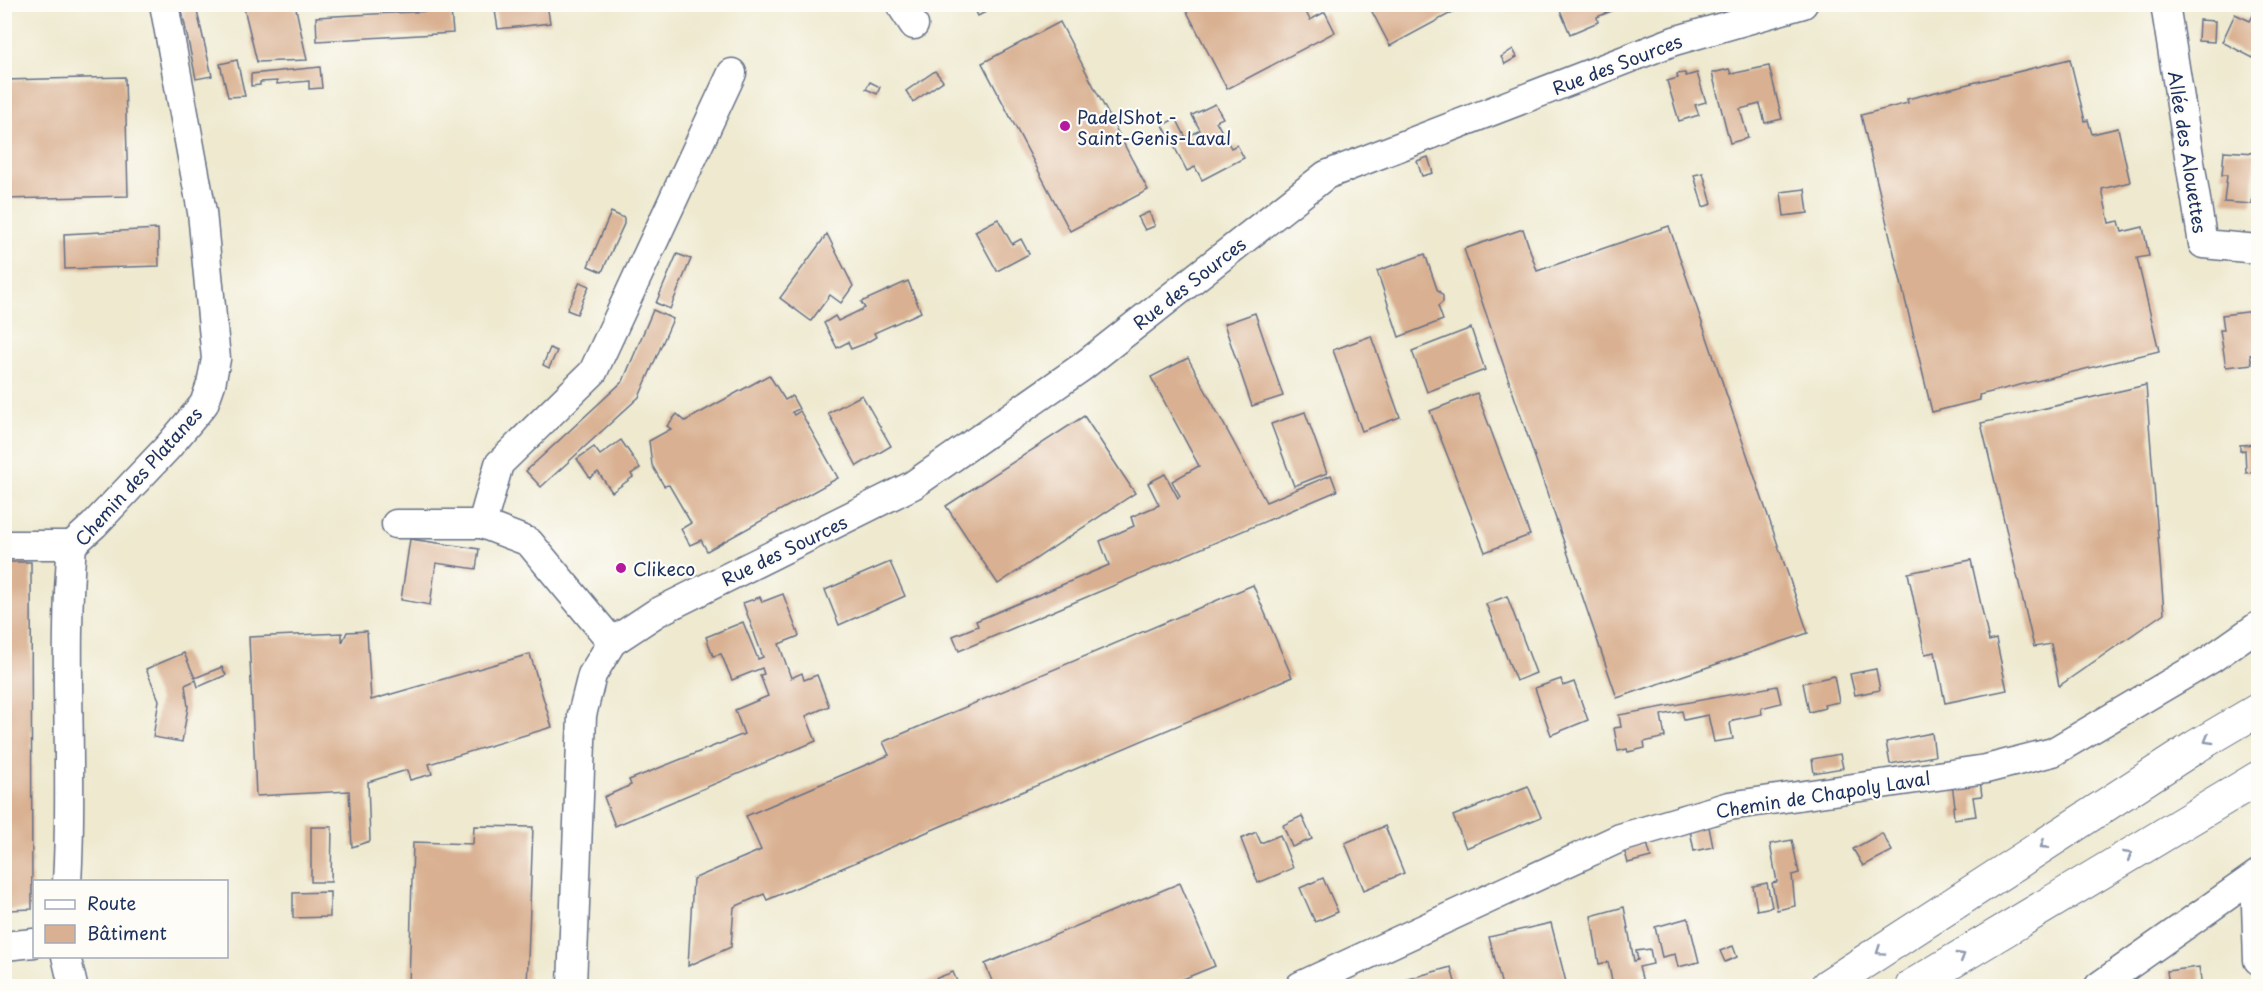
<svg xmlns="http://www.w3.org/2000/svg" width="2263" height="991" font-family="'Playpen Sans',sans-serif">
<rect width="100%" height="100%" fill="#fdfcf7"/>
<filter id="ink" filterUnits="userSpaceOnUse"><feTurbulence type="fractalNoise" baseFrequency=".0167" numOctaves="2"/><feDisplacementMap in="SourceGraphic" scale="12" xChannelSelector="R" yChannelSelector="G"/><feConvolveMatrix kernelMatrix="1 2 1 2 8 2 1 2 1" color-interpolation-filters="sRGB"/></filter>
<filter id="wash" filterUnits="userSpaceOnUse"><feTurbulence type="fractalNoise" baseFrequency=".008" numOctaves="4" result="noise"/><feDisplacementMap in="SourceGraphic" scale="24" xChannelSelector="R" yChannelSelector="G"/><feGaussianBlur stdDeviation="1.35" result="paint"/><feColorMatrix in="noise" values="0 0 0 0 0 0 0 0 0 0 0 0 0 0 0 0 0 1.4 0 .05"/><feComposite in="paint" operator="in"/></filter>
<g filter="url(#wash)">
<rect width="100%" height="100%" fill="#eee9cf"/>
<g id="blocks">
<g fill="#d9b091">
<path d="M243,4H295L307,60L257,62Z"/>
<path d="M494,4H547L550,23L498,29Z"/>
<path d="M972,4H1001L978,16Z"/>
<path d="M1183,4H1302L1310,20L1325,12L1335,32L1227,89Z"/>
<path d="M1368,4H1449L1453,12L1390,46Z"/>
<path d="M1563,4H1626V5L1597,17L1598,22L1570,34L1560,10L1564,8Z"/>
<path d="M196,7L212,76L196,79L182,11Z"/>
<path d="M451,10L453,33L317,41L316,17Z"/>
<path d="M2235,14L2250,21L2253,15L2258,18V47L2253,58L2222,42Z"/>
<path d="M2199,20L2215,21L2214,42L2198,41Z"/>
<path d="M1060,22L1148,190L1070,231L982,63Z"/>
<path d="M1513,49L1517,57L1505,64L1501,57Z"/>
<path d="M2070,59L2085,121L2088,120L2092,134L2118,128L2130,182L2102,189L2109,223L2119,221L2122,232L2143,227L2149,256L2137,258L2159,351L1979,395L1980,400L1932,412L1861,115L1908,103L1907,99Z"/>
<path d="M237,60L245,96L228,97L220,64Z"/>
<path d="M1769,66L1782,119L1765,123L1760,104L1740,109L1748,138L1730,143L1712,73L1729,69L1731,74Z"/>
<path d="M320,67L322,88L309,89V81L277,84V81L260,82V85L251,86V74Z"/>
<path d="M935,71L943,81L913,102L906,91Z"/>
<path d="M1685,73L1686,76L1697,73L1706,102L1695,105L1699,115L1679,121L1667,81L1678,78L1677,74Z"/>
<path d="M125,77L128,196L4,199V80Z"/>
<path d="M870,82L880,87L877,94L866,89Z"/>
<path d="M1215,104L1223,118L1216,121L1231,148L1237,145L1244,158L1202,180L1195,167L1187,171L1163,125L1176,118L1186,138L1200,130L1192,115Z"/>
<path d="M2224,151L2255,153L2252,204L2224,202L2227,175H2222Z"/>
<path d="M1428,157L1433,173L1422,176L1417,161Z"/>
<path d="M1703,173L1712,204L1703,207L1694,175Z"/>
<path d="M1805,189L1808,213L1784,216L1781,192Z"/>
<path d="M611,212L624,218V224L602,272L588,266Z"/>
<path d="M1149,212L1155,226L1145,230L1138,217Z"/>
<path d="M998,219L1012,244L1021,239L1029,254L997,271L975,231Z"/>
<path d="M1669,226L1808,633L1617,698L1464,249L1523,229L1537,271Z"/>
<path d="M158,229L159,266L65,269L64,234Z"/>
<path d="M827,234L853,286L841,303L830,295L811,321L780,298Z"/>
<path d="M677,254L691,259L670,309L656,303Z"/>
<path d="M1425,254L1437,289L1443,296V302L1438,306L1443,320L1399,337L1377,271Z"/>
<path d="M908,281L921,312L874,333L876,337L864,344L851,349L848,342L837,348L824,323L835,316L838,321L865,308L861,302Z"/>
<path d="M580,282L589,286L577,314L567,310Z"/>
<path d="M653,310L673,319L639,397L541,487L526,471L623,381Z"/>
<path d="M2255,311L2258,354L2250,355L2252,364L2226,367L2220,330H2224L2222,315Z"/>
<path d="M1255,313L1283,396L1252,406L1224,324Z"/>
<path d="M1471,328L1485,370L1427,392L1412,351Z"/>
<path d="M1371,336L1400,417L1362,431L1333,350Z"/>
<path d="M550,348L557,351L549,368L543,365Z"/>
<path d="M1188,358L1266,502L1331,475L1337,491L959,651L953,636L978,626L976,621L1109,565L1100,541L1134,526L1131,517L1159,505L1148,483L1165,474L1178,498L1180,496L1172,481L1199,466L1151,377Z"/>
<path d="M769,375L785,400L792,396L799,409L792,412L794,415L800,411L838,478L707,551L701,540L690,545L681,529L691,523L669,485L664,486L652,465L649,441L671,429L667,426L677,414L685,421Z"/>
<path d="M2146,385L2164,613L2059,686L2051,644L2034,647L1981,423Z"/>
<path d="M1477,393L1530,535L1485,552L1430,411Z"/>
<path d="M862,395L891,446L857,466L828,413Z"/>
<path d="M1305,412L1327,473L1294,486L1271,424Z"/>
<path d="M1084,416L1135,493L998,584L946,506Z"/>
<path d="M621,440L640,468L631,474L633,477L612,492L598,472L590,478L577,459L594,447L600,455Z"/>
<path d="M2258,444V472L2246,473L2245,450L2240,451V445Z"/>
<path d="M410,539L479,549L476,569L436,563L430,605L401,600Z"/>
<path d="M1971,560L1989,641L1996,639L2007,690L1945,703L1935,652L1925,654L1908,573Z"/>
<path d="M4,562H31L32,909L8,910V890H4V871H8V851H4V832H8V813H4V794H7V773H4L7,735H4V716H7V696H4V678H7V658H4V639H7V619H4L7,581H4Z"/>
<path d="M890,562L905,596L839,625L825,590Z"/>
<path d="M1253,585L1292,677L767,900L764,894L734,907L731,947L688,966L693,879L761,850L746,816L889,755L883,742Z"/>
<path d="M783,594L799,636L779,644L791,678L802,673L804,680L817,675L829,706L806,716L816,741L615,826L604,797L631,785L629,780L744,734L735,710L768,696L760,675L764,674L762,668L732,680L721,654L713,656L706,637L743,622L758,659L763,657L743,603L760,597L762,602Z"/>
<path d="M1507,596L1536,673L1516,681L1486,604Z"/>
<path d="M367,631L371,700L530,654L552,727L429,764L432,774L410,780L407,770L368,782L370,841L352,847L349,791L256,796L249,637L342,633V643L347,632Z"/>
<path d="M184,653L195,678L222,667L226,675L198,687L196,680L185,685L188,707L182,742L153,737L159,700L146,669Z"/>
<path d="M1876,669L1880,690L1855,695L1850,674Z"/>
<path d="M1834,676L1839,702L1824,705L1825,708L1809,712L1803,683Z"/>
<path d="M1561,679L1563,686L1574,682L1588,720L1551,735L1535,688Z"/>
<path d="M1777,686L1781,703L1761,708L1762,714L1733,720L1730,724L1733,739L1714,742L1708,715L1684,720L1682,711L1661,715L1665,737L1644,742L1645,748L1628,752L1627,749L1618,751L1614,728L1621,727L1619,715Z"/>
<path d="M1932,733L1935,756L1890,764L1886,742Z"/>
<path d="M1840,754L1843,768L1814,773L1812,759Z"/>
<path d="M1980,780L1982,796L1973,797L1976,816L1954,819L1953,807L1955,806L1952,784Z"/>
<path d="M1528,786L1541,817L1466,848L1453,816Z"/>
<path d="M1302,816L1312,839L1292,847L1283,825Z"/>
<path d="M474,826L533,827L527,986H409L413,842L473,844Z"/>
<path d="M1385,826L1404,873L1364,890L1345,843Z"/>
<path d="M311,827H332L331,882H311Z"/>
<path d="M1709,827L1713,847L1694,851L1690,830Z"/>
<path d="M1256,832L1261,843L1280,835L1293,868L1258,883L1241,839Z"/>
<path d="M1882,833L1892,851L1863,866L1853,849Z"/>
<path d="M1792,840L1799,873L1792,875L1795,906L1777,910L1772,883L1777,882L1770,844Z"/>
<path d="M1647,843L1651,857L1628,863L1624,849Z"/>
<path d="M1323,878L1338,912L1315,922L1300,888Z"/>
<path d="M1180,883L1215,966L1166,986H994L985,964Z"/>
<path d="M1767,883L1772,907L1757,910L1753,886Z"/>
<path d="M330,892V917L293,918V893Z"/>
<path d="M1624,907L1634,961L1638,960L1636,951L1650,949L1653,964L1639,967L1644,986H1613L1608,962L1599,964L1591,916Z"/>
<path d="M1688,918L1699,962L1678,967L1675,954L1662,957L1655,927Z"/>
<path d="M1551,923L1567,986H1502L1489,937Z"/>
<path d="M1733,946L1737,957L1725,962L1720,951Z"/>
<path d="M1451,967L1456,986H1383Z"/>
<path d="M2199,967L2202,986H2169L2167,971Z"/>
<path d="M953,972L959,986H916Z"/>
</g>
</g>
</g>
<g filter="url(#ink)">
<use href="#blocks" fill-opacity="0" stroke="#657086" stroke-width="1.5"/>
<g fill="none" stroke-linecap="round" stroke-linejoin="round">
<defs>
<g id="minor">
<path d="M900,4L914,25"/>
<path d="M2165,4L2203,244L2258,249"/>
<path d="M396,524H482L529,542L612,642"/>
<path d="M482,524L499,464L593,372L732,73"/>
<path d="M4,545H72"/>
<path d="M2255,877L2258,960"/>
<path d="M67,882C74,769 62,657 72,545L94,525L168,447L204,404L211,384L216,359L202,212L164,4"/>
<path d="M4,946L34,943"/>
<path d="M66,956L73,986"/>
<path d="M572,986L582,715L592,675L612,642L656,613L913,485L1082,367L1326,175L1674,41L1803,4"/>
<path d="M1300,986L1620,838L1729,806L1986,769L2053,752L2211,659L2258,626"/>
<path d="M2099,986L2258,874"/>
</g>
<g id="highway">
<path d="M1827,986L2195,747L2258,710"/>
<path d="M1912,986L2258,778"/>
</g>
</defs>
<use href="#minor" stroke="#657086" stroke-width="31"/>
<use href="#highway" stroke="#657086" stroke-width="35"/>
<use href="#minor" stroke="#fff" stroke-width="28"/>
<use href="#highway" stroke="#fff" stroke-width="33"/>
</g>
<defs><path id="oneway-chevron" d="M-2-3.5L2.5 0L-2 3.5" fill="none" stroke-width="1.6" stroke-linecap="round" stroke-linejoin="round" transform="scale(1.5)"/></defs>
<g stroke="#8d97ae">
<use href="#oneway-chevron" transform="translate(2208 740) rotate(149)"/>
<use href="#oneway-chevron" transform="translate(2044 845) rotate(147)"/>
<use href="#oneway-chevron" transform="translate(2128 855) rotate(-31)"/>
<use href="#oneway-chevron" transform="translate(1880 951) rotate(146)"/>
<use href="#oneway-chevron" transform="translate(1961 956) rotate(-31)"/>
</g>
</g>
<g fill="#b5179e" stroke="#fdfcf7" stroke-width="2">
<circle cx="1065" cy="126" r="6"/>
<circle cx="621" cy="568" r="6"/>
</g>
<g text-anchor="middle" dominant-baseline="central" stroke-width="4.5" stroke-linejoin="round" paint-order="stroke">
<g font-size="18" fill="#1b2f5e" stroke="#fdfcf7">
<text transform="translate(1617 64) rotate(-21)">Rue des Sources</text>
<text transform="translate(2188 152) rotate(81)">Allée des Alouettes</text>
<text transform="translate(1189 283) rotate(-38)">Rue des Sources</text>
<text transform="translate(138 476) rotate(-48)">Chemin des Platanes</text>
<text transform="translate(784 550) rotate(-26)">Rue des Sources</text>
<text transform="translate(1823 794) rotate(-9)">Chemin de Chapoly Laval</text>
</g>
<g font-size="18" fill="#1b2f5e" stroke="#fdfcf7" text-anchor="start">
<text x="1077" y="116">PadelShot -<tspan x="1077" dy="21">Saint-Genis-Laval</tspan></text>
<text x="633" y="568">Clikeco</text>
</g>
</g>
<rect width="2263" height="991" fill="none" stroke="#fdfcf7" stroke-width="24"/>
<rect x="33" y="880" width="195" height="78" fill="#fdfcf7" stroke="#a3aaba" stroke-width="1.5"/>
<rect x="45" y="900" width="30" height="9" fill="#ffffff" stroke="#a3aaba" stroke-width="1.5"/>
<text x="87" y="910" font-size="18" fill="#1b2f5e">Route</text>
<rect x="45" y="925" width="30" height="18" fill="#d9b091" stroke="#a3aaba" stroke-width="1.5"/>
<text x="87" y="940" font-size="18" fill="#1b2f5e">Bâtiment</text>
</svg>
